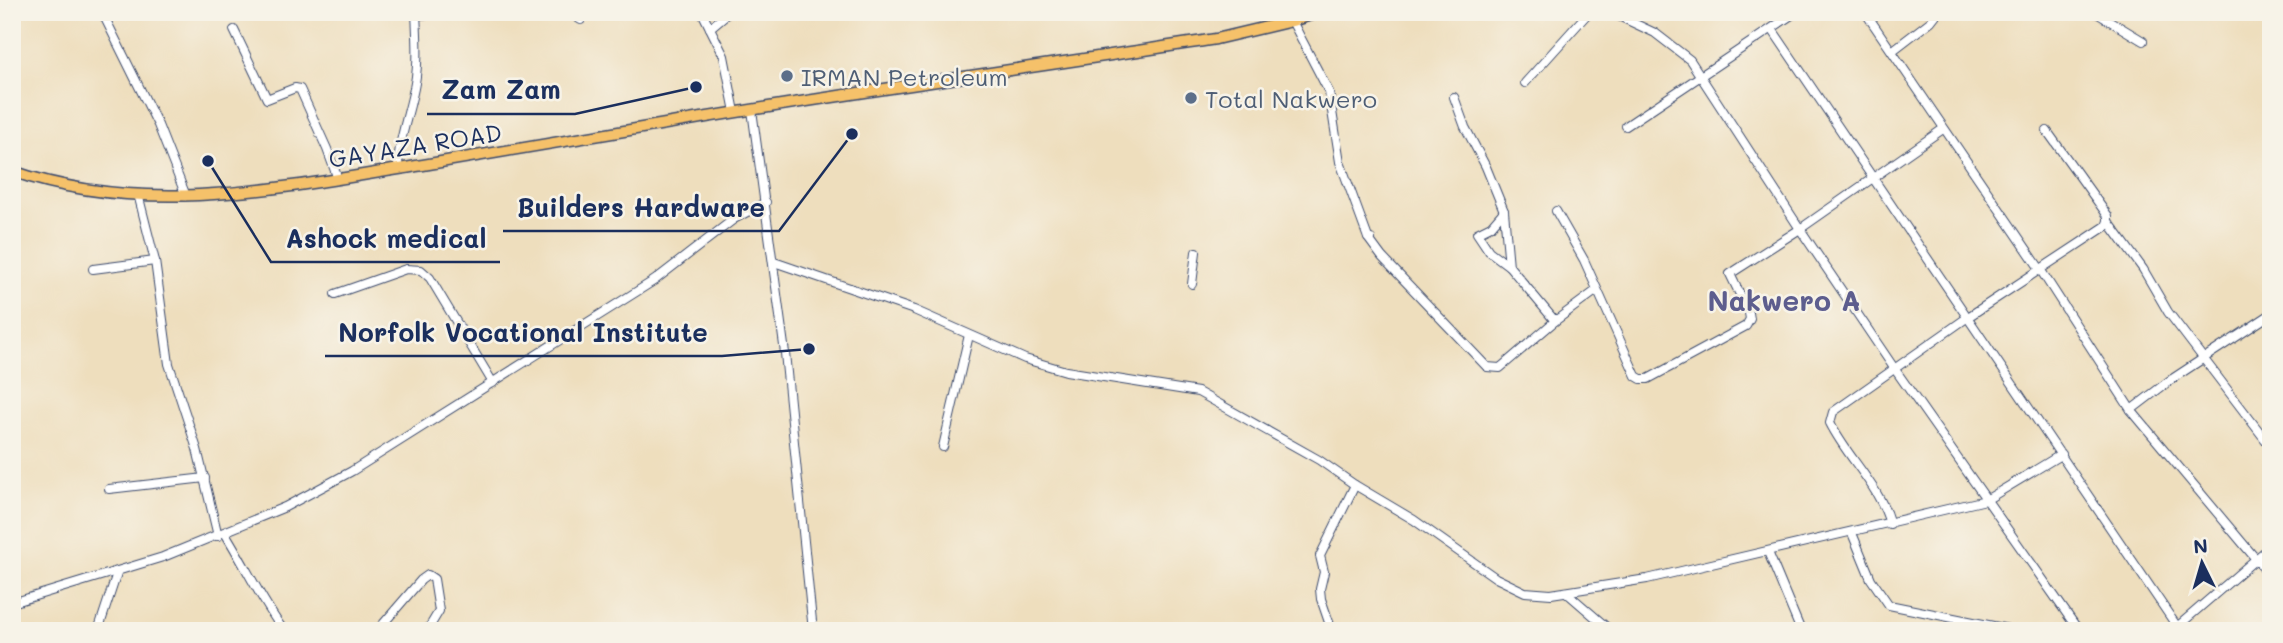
<svg xmlns="http://www.w3.org/2000/svg" width="2283" height="643" font-family="Mali,sans-serif">
<rect width="100%" height="100%" fill="#f7f3e8"/>
<filter id="ink" filterUnits="userSpaceOnUse"><feTurbulence type="fractalNoise" baseFrequency=".0143" numOctaves="2"/><feDisplacementMap in="SourceGraphic" scale="14" xChannelSelector="R" yChannelSelector="G"/><feConvolveMatrix kernelMatrix="1 2 1 2 8 2 1 2 1" color-interpolation-filters="sRGB"/></filter>
<filter id="wash" filterUnits="userSpaceOnUse"><feTurbulence type="fractalNoise" baseFrequency=".00686" numOctaves="4" result="noise"/><feDisplacementMap in="SourceGraphic" scale="28" xChannelSelector="R" yChannelSelector="G"/><feGaussianBlur stdDeviation="1.57" result="paint"/><feColorMatrix in="noise" values="0 0 0 0 0 0 0 0 0 0 0 0 0 0 0 0 0 1.4 0 .05"/><feComposite in="paint" operator="in"/></filter>
<g filter="url(#wash)">
<rect width="100%" height="100%" fill="#eedebd"/>
</g>
<g filter="url(#ink)">
<g fill="none" stroke-linecap="round" stroke-linejoin="round">
<defs>
<g id="minor">
<path d="M102,12L158,125L186,196"/>
<path d="M568,12L581,20"/>
<path d="M702,12L724,56L735,112"/>
<path d="M1610,12L1655,33L1690,60L1800,229L1894,368L2079,631"/>
<path d="M1865,12L2040,269L2131,410L2271,577"/>
<path d="M2095,12L2143,41"/>
<path d="M417,15L448,12"/>
<path d="M1292,21L1329,92L1340,162L1368,238L1371,239"/>
<path d="M710,28L729,12"/>
<path d="M1772,29L2180,631"/>
<path d="M234,30L267,99L295,88L300,89L327,149L338,179"/>
<path d="M1892,51L1931,21L1938,12"/>
<path d="M1525,83L1589,12"/>
<path d="M1454,97L1465,127L1486,167L1504,211L1509,266L1555,321"/>
<path d="M752,110L785,353L813,631"/>
<path d="M1626,126L1796,12"/>
<path d="M2047,131L2108,216V221L2143,269L2168,312L2271,447"/>
<path d="M398,169C398,140 410,112 415,83C419,60 417,36 416,12"/>
<path d="M12,187L17,173"/>
<path d="M138,194L155,261L169,364L197,449L218,536"/>
<path d="M1504,211L1491,226L1477,233L1489,251L1509,266"/>
<path d="M1556,211L1584,260L1636,376L1641,379H1648L1746,326L1750,319L1749,313L1730,274L1800,229L1943,129"/>
<path d="M1368,238L1382,257L1487,367L1500,368L1555,321L1597,290"/>
<path d="M774,262L914,310L1025,359L1066,371L1198,392L1319,460L1355,485L1414,520L1496,578L1525,592L1551,594L1647,579L1986,500L2062,454"/>
<path d="M93,269L155,261"/>
<path d="M1192,284L1196,252"/>
<path d="M335,294L406,269L421,270L430,278L493,383"/>
<path d="M2131,410L2169,381L2271,314"/>
<path d="M943,447L969,335"/>
<path d="M109,489L205,478"/>
<path d="M1890,524C1879,485 1848,459 1830,423L1833,412L1968,317L2106,226L2108,221"/>
<path d="M225,533C245,565 261,600 284,631"/>
<path d="M1852,533L1871,579L1889,605L2018,631"/>
<path d="M1768,552L1801,631"/>
<path d="M1566,592L1611,631"/>
<path d="M12,603L163,557L285,507L352,471L655,280L734,219L766,202"/>
<path d="M2177,627L2271,546"/>
<path d="M98,631L117,573"/>
<path d="M377,631L421,580L428,575L434,579L439,611L427,631"/>
<path d="M1332,631L1321,599L1320,589L1324,572L1320,556L1355,485"/>
</g>
<path id="major" d="M12,171C145,218 289,187 423,165C514,149 605,134 695,119C868,90 1042,66 1216,39L1292,21L1320,12"/>
</defs>
<use href="#minor" stroke="#3b496c" stroke-width="10"/>
<use href="#major" stroke="#3b496c" stroke-width="13"/>
<use href="#minor" stroke="#fff" stroke-width="8"/>
<use href="#major" stroke="#f5c16b" stroke-width="10"/>
</g>
</g>
<g fill="#5c6f8a" stroke="#f7f3e8" stroke-width="2.5">
<circle cx="787" cy="76" r="7"/>
<circle cx="1191" cy="98" r="7"/>
</g>
<g text-anchor="middle" dominant-baseline="central" stroke-width="5" stroke-linejoin="round" paint-order="stroke">
<g font-size="24" fill="#4e5e75" stroke="#f7f3e8" text-anchor="start">
<text x="801" y="76">IRMAN Petroleum</text>
<text x="1205" y="98">Total Nakwero</text>
</g>
<g font-size="24" fill="#1b2f5e" stroke="#f7f3e8">
<text transform="translate(415 145) rotate(-9)">GAYAZA ROAD</text>
</g>
<g font-size="28" font-weight="bold" fill="#5d5d8e" stroke="#f7f3e8">
<text x="1784" y="300">Nakwero A</text>
</g>
</g>
<path fill="none" stroke="#1b2f5e" stroke-width="2.5" d="M696 87L575 114H427M852 134L779 231H503M208 161L271 262H500M809 349L722 356H325"/>
<g fill="#1b2f5e" stroke="#f7f3e8" stroke-width="2.5">
<circle cx="696" cy="87" r="7"/>
<circle cx="852" cy="134" r="7"/>
<circle cx="208" cy="161" r="7"/>
<circle cx="809" cy="349" r="7"/>
</g>
<g font-size="26" text-anchor="middle" font-weight="bold" fill="#1b2f5e" stroke="#f7f3e8" stroke-width="5" stroke-linejoin="round" paint-order="stroke">
<text x="501" y="99">Zam Zam</text>
<text x="641" y="217">Builders Hardware</text>
<text x="386" y="248">Ashock medical</text>
<text x="523" y="342">Norfolk Vocational Institute</text>
</g>
<rect width="2283" height="643" fill="none" stroke="#f7f3e8" stroke-width="42"/>
<g transform="translate(2202 563) rotate(355)" stroke="#f7f3e8" stroke-width="5" paint-order="stroke">
<path d="M0-5L12 26L0 18L-12 26Z" fill="#1b2f5e"/>
<text y="-10" font-size="19" font-weight="bold" text-anchor="middle" fill="#1b2f5e">N</text>
</g>
</svg>
